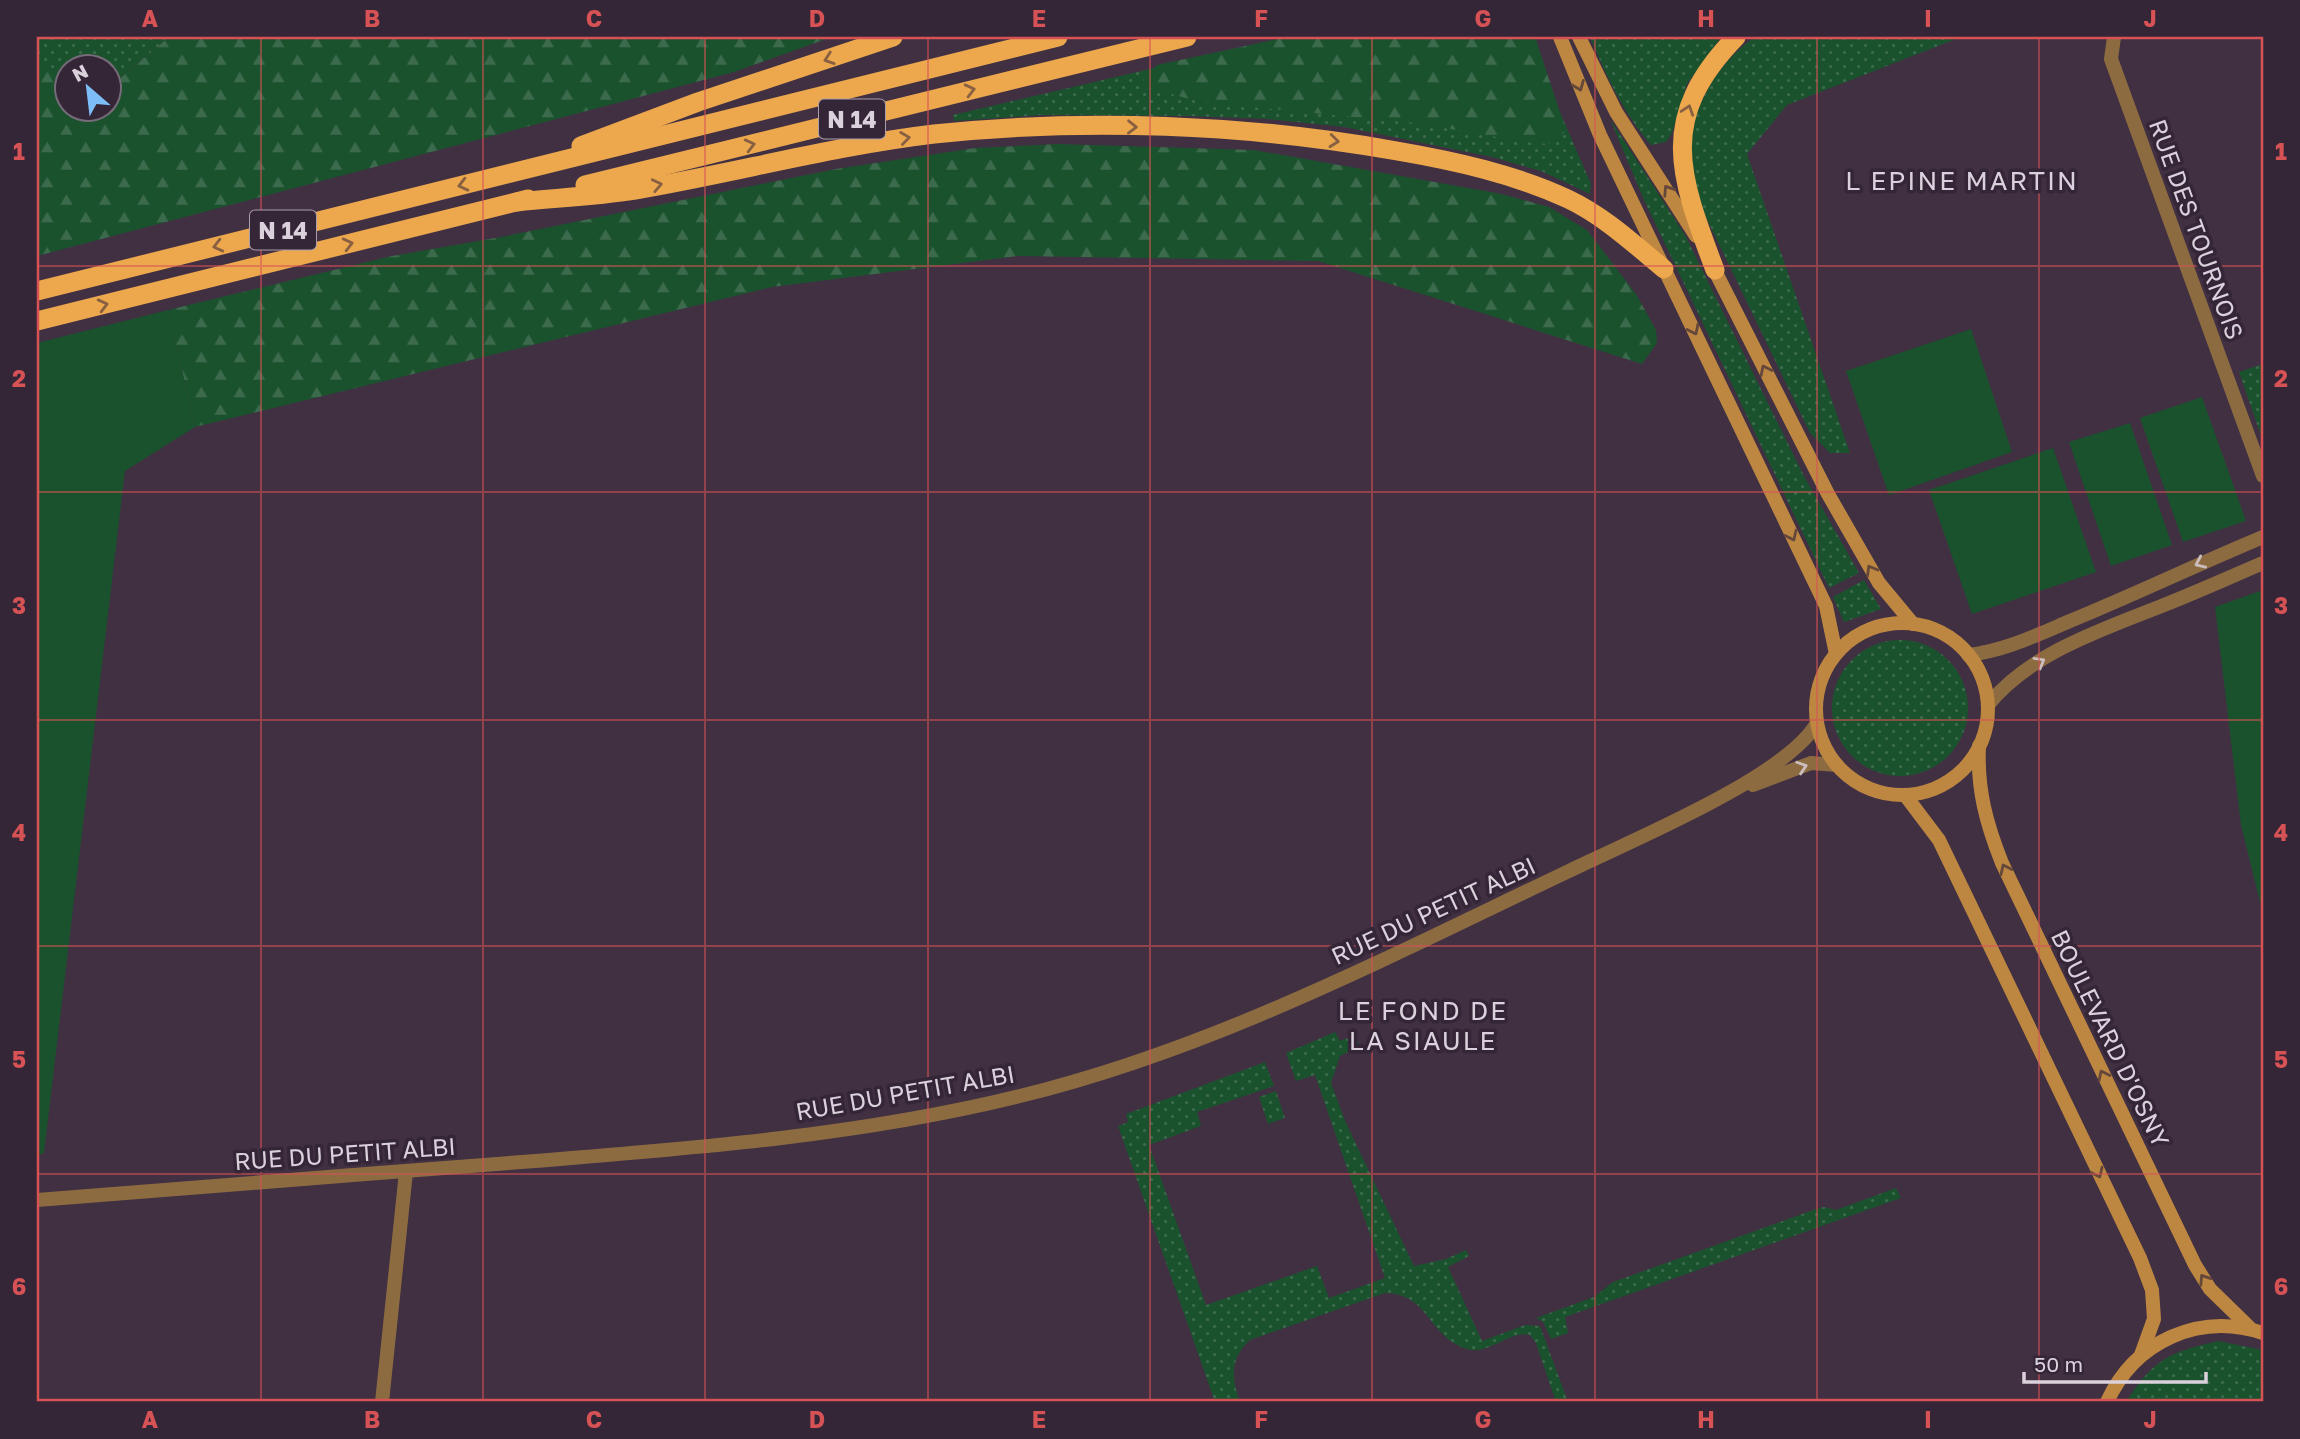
<svg xmlns="http://www.w3.org/2000/svg" width="2300" height="1439" font-family="'Golos Text',sans-serif">
<defs>
<pattern id="grass-dots" width="8" height="8" patternUnits="userSpaceOnUse" patternTransform="scale(1.75)"><rect width="8" height="8" fill="#1b522e"/><path d="M2 2h.1M6 6h.1" fill="none" stroke="#3c6a4c" stroke-width="1.8" stroke-linecap="round"/></pattern>
<pattern id="forest-firs" width="22" height="20" patternUnits="userSpaceOnUse" patternTransform="scale(1.75)"><rect width="22" height="20" fill="#1b522e"/><path d="M5 1l3.5 6h-7zM16 11l3.5 6h-7z" fill="#3c6a4c"/></pattern>
</defs>
<rect width="100%" height="100%" fill="#403042"/>
<g fill="url(#grass-dots)">
<path d="M37,37H169L109,88L108,66H66V75L37,64Z"/>
<path d="M1287,37H1535L1559,110L1591,184L1590,194L1541,171L1492,157L1344,127L1267,119L1189,116L1043,115L954,121L953,115Z"/>
<path d="M1590,37H1717L1719,40L1687,84L1672,133L1666,142L1651,145C1623,112 1607,77 1590,37Z"/>
<path d="M1755,37H1961L1787,105L1747,154L1850,453H1830L1810,433L1702,209C1699,197 1694,185 1691,173C1682,122 1714,64 1755,37Z"/>
<path d="M1610,119L1685,235L1804,476L1859,573L1829,588L1644,200Z"/>
<path d="M2263,364V441L2239,372Z"/>
<path d="M1864,580L1881,609L1844,622L1833,597Z"/>
<circle cx="1900" cy="708" r="68"/>
<path d="M1335,1032L1340,1041L1356,1035L1359,1046L1340,1056L1331,1083L1346,1123L1414,1266L1446,1259L1466,1250L1469,1256L1448,1267L1482,1341L1525,1325L1540,1326L1568,1402H1556L1536,1343L1530,1335C1509,1330 1489,1356 1467,1349C1428,1337 1429,1293 1385,1293L1250,1340C1230,1358 1231,1378 1240,1402H1215L1118,1126L1128,1122L1126,1114L1265,1062L1274,1086L1197,1112L1201,1126L1149,1145L1206,1305L1317,1266L1329,1298L1385,1278L1315,1075L1296,1081L1286,1053Z"/>
<path d="M1276,1091L1285,1118L1268,1124L1259,1097Z"/>
<path d="M1896,1188L1901,1198L1565,1317L1568,1333L1551,1339L1543,1322L1536,1318L1594,1297L1613,1282L1816,1209L1824,1207L1836,1210Z"/>
<path d="M2218,1341L2263,1350V1402H2126C2153,1359 2170,1352 2218,1341Z"/>
</g>
<g fill="url(#forest-firs)">
<path d="M169,37H832L734,72L37,256V64L66,75V108H108L109,88Z"/>
<path d="M1287,37H1535L1564,125V133L1551,143L1538,144L1415,123L1201,102L1145,87L1142,82L1157,65Z"/>
<path d="M1058,144L1254,150L1502,194L1549,207L1587,230L1636,294L1656,330L1657,343L1642,364L1318,261L1018,256L772,287L195,427L168,310L392,256L501,237L836,169L975,148Z"/>
</g>
<g fill="#1b522e">
<path d="M168,310L195,427L125,471L44,1153L37,1156V343Z"/>
<path d="M1971,329L2012,452L1889,495L1846,371Z"/>
<path d="M2202,397L2246,521L2183,542L2140,418Z"/>
<path d="M2130,423L2172,545L2111,566L2069,442Z"/>
<path d="M2053,448L2096,572L1972,614L1929,490Z"/>
<path d="M2263,590V914L2241,825L2215,607Z"/>
</g>
<g fill="none" stroke-linecap="round" stroke-linejoin="round">
<g stroke="#8d6b41" stroke-width="14">
<path d="M2114,37L2111,59L2263,476"/>
<path d="M1968,655C2004,651 2037,635 2070,621C2136,594 2198,564 2263,537"/>
<path d="M1988,705C2029,653 2104,629 2164,605C2197,592 2230,577 2263,563"/>
</g>
<g stroke="#8d6b41" stroke-width="14">
<path d="M1753,785L1811,763L1837,765"/>
<path d="M37,1200C203,1186 369,1174 535,1161C697,1148 862,1135 1020,1096C1213,1049 1390,956 1569,871C1630,841 1785,778 1817,723"/>
<path d="M382,1402L406,1172"/>
</g>
<g stroke="#bd8741" stroke-width="14">
<path d="M1560,37L1600,135L1826,606L1836,654"/>
<path d="M1579,37L1616,112L1696,236"/>
<path d="M1711,263L1828,494L1879,583L1913,624"/>
<circle cx="1902" cy="709" r="86"/>
<path d="M1979,746C1977,789 1986,823 2002,863L2195,1265L2210,1289L2250,1328"/>
<path d="M1905,795L1939,840L2140,1258L2152,1290L2154,1319L2141,1355"/>
<path d="M2107,1402C2135,1341 2199,1312 2263,1333"/>
</g>
<g stroke="#eda84e" stroke-width="19">
<path d="M581,146L698,102L893,37"/>
<path d="M585,185L1187,37"/>
<path d="M517,202C556,198 596,196 635,190C735,173 833,146 934,134C1086,118 1246,124 1397,151C1455,161 1514,174 1568,199C1604,216 1634,244 1664,269"/>
<path d="M1715,270C1679,175 1657,118 1736,37"/>
<path d="M37,291L1058,37"/>
<path d="M37,321L528,199"/>
</g>
</g>
<defs><path id="oneway-chevron" d="M-2-3.5L2.5 0L-2 3.5" fill="none" stroke-width="1.6" stroke-linecap="round" stroke-linejoin="round" transform="scale(1.75)"/></defs>
<g stroke="#886041">
<use href="#oneway-chevron" transform="translate(829 59) rotate(161)"/>
<use href="#oneway-chevron" transform="translate(970 90) rotate(-14)"/>
<use href="#oneway-chevron" transform="translate(1688 110) rotate(-72)"/>
<use href="#oneway-chevron" transform="translate(1132 127) rotate(1)"/>
<use href="#oneway-chevron" transform="translate(905 138) rotate(-8)"/>
<use href="#oneway-chevron" transform="translate(1334 141) rotate(6)"/>
<use href="#oneway-chevron" transform="translate(750 145) rotate(-14)"/>
<use href="#oneway-chevron" transform="translate(463 185) rotate(166)"/>
<use href="#oneway-chevron" transform="translate(657 185) rotate(-12)"/>
<use href="#oneway-chevron" transform="translate(348 244) rotate(-14)"/>
<use href="#oneway-chevron" transform="translate(218 246) rotate(166)"/>
<use href="#oneway-chevron" transform="translate(103 305) rotate(-14)"/>
</g>
<g stroke="#65483a">
<use href="#oneway-chevron" transform="translate(1579 86) rotate(68)"/>
<use href="#oneway-chevron" transform="translate(1668 190) rotate(-123)"/>
<use href="#oneway-chevron" transform="translate(1694 330) rotate(64)"/>
<use href="#oneway-chevron" transform="translate(1765 370) rotate(-116)"/>
<use href="#oneway-chevron" transform="translate(1792 536) rotate(65)"/>
<use href="#oneway-chevron" transform="translate(1871 570) rotate(-120)"/>
<use href="#oneway-chevron" transform="translate(2005 869) rotate(-115)"/>
<use href="#oneway-chevron" transform="translate(2103 1075) rotate(-116)"/>
<use href="#oneway-chevron" transform="translate(2098 1173) rotate(65)"/>
<use href="#oneway-chevron" transform="translate(2204 1279) rotate(-123)"/>
</g>
<g stroke="#cbbdbd">
<use href="#oneway-chevron" transform="translate(2200 563) rotate(156)"/>
<use href="#oneway-chevron" transform="translate(2040 662) rotate(-30)"/>
<use href="#oneway-chevron" transform="translate(1802 767) rotate(-18)"/>
</g>
<path fill="none" stroke="#d75255" stroke-width="2" stroke-opacity="0.55" d="M261,37V1402M483,37V1402M705,37V1402M928,37V1402M1150,37V1402M1372,37V1402M1595,37V1402M1817,37V1402M2039,37V1402M37,266H2263M37,492H2263M37,720H2263M37,946H2263M37,1174H2263"/>
<g text-anchor="middle" dominant-baseline="central" stroke-width="7" stroke-linejoin="round" paint-order="stroke">
<g fill="#352637" stroke="#a99eaa" stroke-width="2">
<rect x="819" y="99.5" width="66" height="39" rx="5"/>
<rect x="250" y="210.5" width="66" height="39" rx="5"/>
</g>
<g font-size="23" font-weight="bold" fill="#dbd1dc">
<text x="852" y="119">N 14</text>
<text x="283" y="230">N 14</text>
</g>
<g font-size="24" fill="#dbd1dc" stroke="#352637">
<text transform="translate(2197 229) rotate(70)">RUE DES TOURNOIS</text>
<text transform="translate(1433 910) rotate(-25)">RUE DU PETIT ALBI</text>
<text transform="translate(2111 1038) rotate(64)">BOULEVARD D'OSNY</text>
<text transform="translate(905 1092) rotate(-10)">RUE DU PETIT ALBI</text>
<text transform="translate(345 1153) rotate(-4)">RUE DU PETIT ALBI</text>
</g>
<g font-size="26" letter-spacing="2" fill="#dbd1dc" stroke="#352637">
<text x="1962" y="180">L EPINE MARTIN</text>
<text x="1423" y="1010">LE FOND DE<tspan x="1423" dy="30">LA SIAULE</tspan></text>
</g>
</g>
<rect width="2300" height="1439" fill="none" stroke="#352637" stroke-width="77"/>
<g transform="translate(88 88) rotate(332)"><circle r="33" fill="#352637" stroke="#776a79" stroke-width="2"/>
<path d="M0-5L12 26L0 18L-12 26Z" fill="#7dbef9"/>
<text y="-10" font-size="19" font-weight="bold" text-anchor="middle" fill="#dbd1dc">N</text>
</g>
<path d="M2024 1372v10h182v-10" fill="none" stroke="#dbd1dc" stroke-width="3.5"/>
<text x="2034" y="1372" font-size="21" fill="#dbd1dc" stroke="#352637" stroke-width="5" paint-order="stroke">50 m</text>
<rect x="38" y="38" width="2224" height="1362" fill="none" stroke="#d75255" stroke-width="2.5"/>
<g font-size="23" text-anchor="middle" font-weight="bold" fill="#d75255">
<text x="150" y="27">A</text>
<text x="372" y="27">B</text>
<text x="594" y="27">C</text>
<text x="817" y="27">D</text>
<text x="1039" y="27">E</text>
<text x="1261" y="27">F</text>
<text x="1483" y="27">G</text>
<text x="1706" y="27">H</text>
<text x="1928" y="27">I</text>
<text x="2150" y="27">J</text>
<text x="19" y="160">1</text>
<text x="2281" y="160">1</text>
<text x="19" y="387">2</text>
<text x="2281" y="387">2</text>
<text x="19" y="614">3</text>
<text x="2281" y="614">3</text>
<text x="19" y="841">4</text>
<text x="2281" y="841">4</text>
<text x="19" y="1068">5</text>
<text x="2281" y="1068">5</text>
<text x="19" y="1295">6</text>
<text x="2281" y="1295">6</text>
<text x="150" y="1428">A</text>
<text x="372" y="1428">B</text>
<text x="594" y="1428">C</text>
<text x="817" y="1428">D</text>
<text x="1039" y="1428">E</text>
<text x="1261" y="1428">F</text>
<text x="1483" y="1428">G</text>
<text x="1706" y="1428">H</text>
<text x="1928" y="1428">I</text>
<text x="2150" y="1428">J</text>
</g>
</svg>
